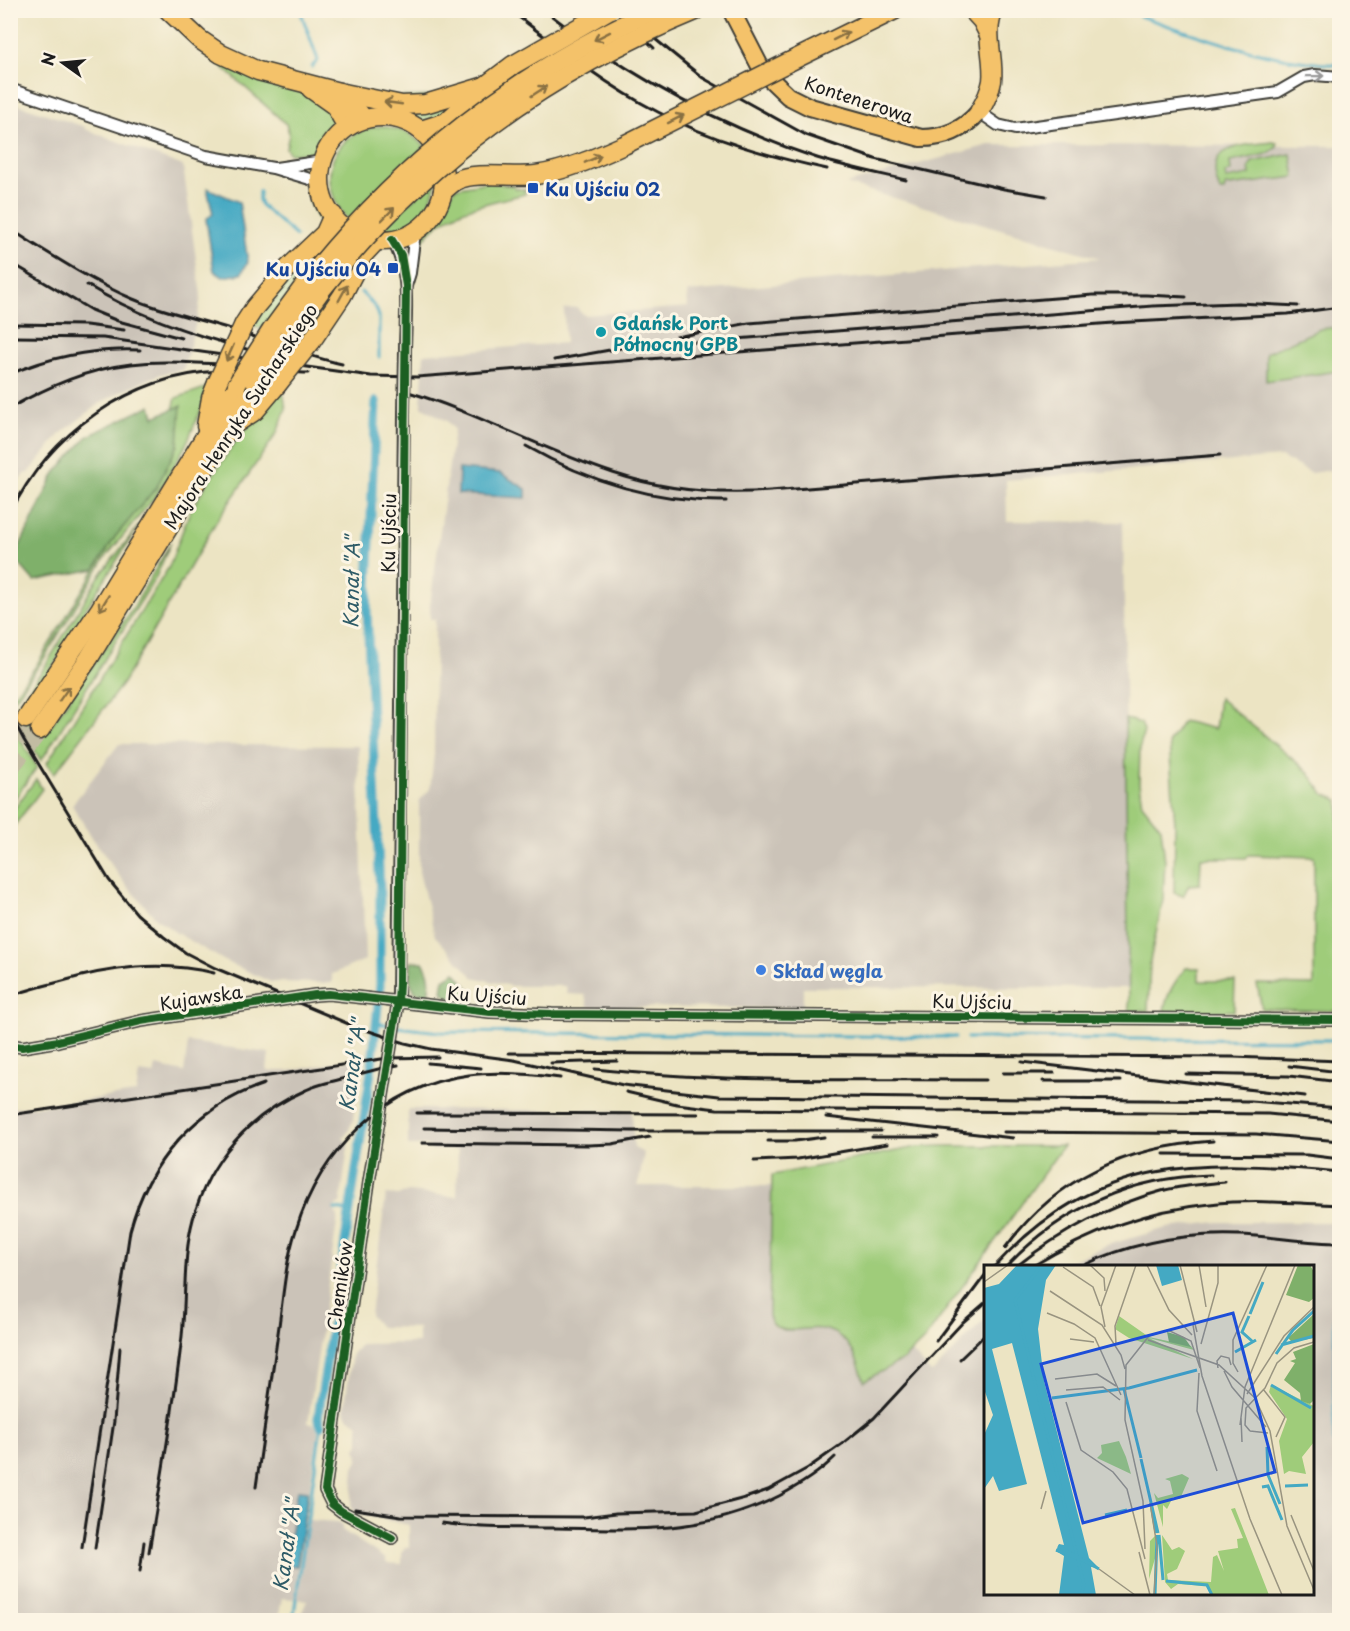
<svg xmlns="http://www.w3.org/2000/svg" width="1350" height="1631" font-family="'Playpen Sans',sans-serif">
<rect width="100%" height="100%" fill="#fcf5e5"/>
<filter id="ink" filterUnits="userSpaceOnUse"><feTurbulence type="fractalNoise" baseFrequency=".0167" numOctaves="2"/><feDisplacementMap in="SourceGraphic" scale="12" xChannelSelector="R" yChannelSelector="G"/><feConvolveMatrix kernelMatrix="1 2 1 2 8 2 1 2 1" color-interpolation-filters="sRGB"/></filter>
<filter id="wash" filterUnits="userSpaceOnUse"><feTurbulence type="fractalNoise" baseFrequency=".008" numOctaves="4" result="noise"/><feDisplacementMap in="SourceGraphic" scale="24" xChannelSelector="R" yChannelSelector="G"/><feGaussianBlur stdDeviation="1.35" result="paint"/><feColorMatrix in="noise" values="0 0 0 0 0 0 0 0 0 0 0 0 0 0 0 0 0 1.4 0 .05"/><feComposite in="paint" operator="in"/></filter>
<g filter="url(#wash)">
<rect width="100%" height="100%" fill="#ece4c3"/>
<g fill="#cbc3b8">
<path d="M11,102L85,127V129L183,166L201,295L198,315L183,370L161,374L124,390L100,403L59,435L28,474L25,473L18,481L11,496Z"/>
<path d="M989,145L1339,146V469L1311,473L1281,457L1006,480L1007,521L1123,522L1129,988L803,987V1008L588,1007L585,995L567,994L566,986H511L473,977L435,936L419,872V801L430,789L434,755L435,619H430V605L454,429L447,421L421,406L424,354L565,343L564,309L577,307L580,312L585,315L688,307L687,292L1100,258L846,184Z"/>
<path d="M119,744L358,746L365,960L332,974V983L271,982L225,961L175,932L156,918L125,884L91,836L72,805Z"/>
<path d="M188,1042L269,1053L267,1071H288L357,1059L358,1078L356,1094L353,1120L348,1132L343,1138L348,1143V1147L340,1204L335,1206V1213L338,1215L308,1423L315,1425L318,1431L294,1599L282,1598L278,1620L11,1619L10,1108L50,1105L136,1093L139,1073L154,1075L156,1066L184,1072Z"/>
<path d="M408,1109L632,1111L634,1148L644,1153L638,1186H772L769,1316L771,1324L779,1330L825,1329L833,1333L841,1338L852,1350L864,1381L903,1360L912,1352L931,1373L933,1372L985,1319L986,1594H1312V1266H1060L1107,1245L1167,1228L1218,1222H1339V1620H300L303,1616V1610L307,1600L298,1599L309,1520L338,1522L342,1524V1530L386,1559V1563L402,1564V1552L405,1547H409V1525L355,1513L351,1506L354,1468L359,1459L356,1448L359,1444V1424L348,1417L344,1411L352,1354L361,1344L418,1343V1328L380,1327L370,1315L386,1194L398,1195L409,1192L457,1197L458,1150H430V1146H408Z"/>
</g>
<g fill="#9fcc7a" stroke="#5e744b" stroke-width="1.5">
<path d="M198,45L318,97L337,124L319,153L309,161L306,154L289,153L286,148L289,135L286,124Z"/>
<path d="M466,95L448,115L421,122L394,112L367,111L351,98Z"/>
<path d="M383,126L407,132L425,146L349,221C313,183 330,130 383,126Z"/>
<path d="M1273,142L1277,143V147L1267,154L1230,162L1231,172L1225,173L1226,179L1250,175L1249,168L1252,162L1291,154L1295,177L1230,186L1226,185L1224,191H1220C1201,145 1239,146 1273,142Z"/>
<path d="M436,177C434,207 412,234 379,232Z"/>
<path d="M305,182C317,188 320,205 325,217L320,223L311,205Z"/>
<path d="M487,182L514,186V188L525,190V194C483,205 440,208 417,250L419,238L436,221L455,188Z"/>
<path d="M330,242L264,329L249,325L260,307L321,244Z"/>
<path d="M355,259L305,340L295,338Z"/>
<path d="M1339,327V371L1266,381V353L1320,329Z"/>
<path d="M282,385L286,409L277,433L216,522L123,683L54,774L47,763L169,567L190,511L212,476L235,443Z"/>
<path d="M211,386L185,447L158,493L105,558L43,660L15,699L13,696L36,666L115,537L156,488L178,445L180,406L173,409L176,398Z"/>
<path d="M140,524L85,610L54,664L20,715L45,734L133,608L171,542L156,577L41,761L12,712L44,668L98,578Z"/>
<path d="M1219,698L1307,771L1324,794L1339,800V852L1334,864L1340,871L1339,1011L1262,1009L1257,984L1314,985V857L1249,855L1246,858H1201L1200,884L1189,885L1183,896L1174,893L1175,824L1169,742L1183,721L1215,729Z"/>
<path d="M1125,719L1141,723L1144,731L1140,746L1139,784L1142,804L1161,828L1165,861L1163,900L1150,961L1148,1011H1129Z"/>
<path d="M10,721L37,767L11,804H10Z"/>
<path d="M36,779L42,789L11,830V813Z"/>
<path d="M1186,968H1199V981H1235L1234,1011H1164C1167,993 1175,981 1186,968Z"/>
<path d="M942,1146H1063L925,1339L903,1360L864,1381C858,1360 850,1337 827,1330C808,1323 776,1342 769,1316L772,1175L917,1147Z"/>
</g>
<g fill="#7fb06a" stroke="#4e6643" stroke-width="1.5">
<path d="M151,405L154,417L181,406L178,445L156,488L115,537L95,569L34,581L14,558L55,473L88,436Z"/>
<path d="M411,961L423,962C430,973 431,982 428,995L415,992L410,981Z"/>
<path d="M455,972L471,991L470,1000C459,1000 449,1001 442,991L444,979Z"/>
</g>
<g fill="#44a9c3" stroke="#306270" stroke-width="1.5">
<path d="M207,188L239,202L248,262L241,274L223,277L214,271L206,219L213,214Z"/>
<path d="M459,469L500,473L526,489V498L458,494Z"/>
<path d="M297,1490L308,1491L297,1566L286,1565Z"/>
</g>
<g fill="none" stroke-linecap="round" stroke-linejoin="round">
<g stroke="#44a9c3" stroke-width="3">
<path d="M300,10L318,60L312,67"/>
<path d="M1140,16C1204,38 1271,62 1340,65"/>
<path d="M259,191V200L262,206L296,236"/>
<path d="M361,292L376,308L379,316V357"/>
<path d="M377,1023L390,1025"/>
<path d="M397,1027L440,1032L956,1037"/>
<path d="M967,1038L1340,1040"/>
<path d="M335,1209L349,1211"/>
<path d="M1334,1444L1335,1258"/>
<path d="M293,1620L321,1426"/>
</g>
<path stroke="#44a9c3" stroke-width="9" d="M321,1426L318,1418L372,1065L380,985V891L367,611L376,401"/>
</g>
</g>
<g filter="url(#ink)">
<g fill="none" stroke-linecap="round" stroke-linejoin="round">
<g stroke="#c2bca2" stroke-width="18" stroke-dasharray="18 9" stroke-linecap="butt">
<path d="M10,739L26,719"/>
<path d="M10,768L40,730"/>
</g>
<defs>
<g id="minor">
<path d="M10,89L206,156L273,168L320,182"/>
<path d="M979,112L998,125L1015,129L1278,92L1304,77L1315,75L1340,77"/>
<path d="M276,168L323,161"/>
<path d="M392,240C412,272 405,316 405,352"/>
<path d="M406,286L410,273L415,232"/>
<path d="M10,1045L22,1047L58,1041L141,1021L315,995L329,994L490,1012L552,1014L1340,1020"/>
<path d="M392,1538L341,1511L332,1504L325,1490L369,1182L398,1002L404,415"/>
</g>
<path id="primary" d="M731,10L763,72L788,96L810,107L921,138C945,138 963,130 979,112"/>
<g id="trunk">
<path d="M168,10L199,39L221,54L258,71L339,92L351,103L364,119"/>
<path d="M972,10L982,21L988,33"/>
<path d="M789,62L895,10"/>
<path d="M311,89L335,106L347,127"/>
<path d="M339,92L402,105L425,104L485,86"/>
<path d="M979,112C985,102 990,93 992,81C995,57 983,34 994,10"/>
<circle cx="382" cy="179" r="62"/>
<path d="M421,130L446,122L485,86L513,65"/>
<path d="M443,191C448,187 453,182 458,180C474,171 515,178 536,175C568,170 595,158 624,145"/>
<path d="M244,324L255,307L287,269L325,233L333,215"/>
<path d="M271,331L309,279"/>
<path d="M288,336L322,289"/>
<path d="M311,342L342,296L363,255L377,240"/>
<path d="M206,426L211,398L217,383"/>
<path d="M232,426L255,411L277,385"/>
<path d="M26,719L100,609L237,384"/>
<path d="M40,730L89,658L256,384"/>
</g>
</defs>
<use href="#minor" stroke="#3b3a35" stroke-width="14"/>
<use href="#primary" stroke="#3b3a35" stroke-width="20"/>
<use href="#trunk" stroke="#3b3a35" stroke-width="21"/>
<use href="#minor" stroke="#fff" stroke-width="10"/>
<use href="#primary" stroke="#f4c26a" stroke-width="16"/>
<use href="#trunk" stroke="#f4c26a" stroke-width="18"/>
<g stroke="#1c1c1c" stroke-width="3">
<path d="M510,10C558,47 604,84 658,112C711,140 768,156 827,169"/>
<path d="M544,10C627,75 717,125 817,158C846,167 876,173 906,180"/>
<path d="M615,10L654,48"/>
<path d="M629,10L655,39L703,78L806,135L875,159L1004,189L1046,196"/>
<path d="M10,229C50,254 89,280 133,299C167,313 203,320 237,331C272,342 305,356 342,364"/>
<path d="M10,262L91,310L118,321L181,338"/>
<path d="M87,285C138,316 192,335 250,350"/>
<path d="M10,324L86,325L124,330"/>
<path d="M13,337L103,338L371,376L417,377L1113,323L1288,314L1340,307"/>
<path d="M676,337L749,323L1093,295H1146L1186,297"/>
<path d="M554,360L621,348L1153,306L1238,303L1298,306"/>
<path d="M10,374C52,356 95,348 140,350"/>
<path d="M405,391C477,412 542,450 613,473C664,490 717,495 770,491L1220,455"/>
<path d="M10,408C49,386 88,369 131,364C162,360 193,363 224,364"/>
<path d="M526,446C589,482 654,502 726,501"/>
<path d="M10,514C49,433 130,375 220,371C249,370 279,372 308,373"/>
<path d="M10,714L24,740L109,880L137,914L164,937L186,953L215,968L351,1025L405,1043L431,1049L514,1060L623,1085L719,1096L1250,1101L1340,1108"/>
<path d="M10,996C26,990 43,986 59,982C111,967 161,960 214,973"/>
<path d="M509,1053L1233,1057L1340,1061"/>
<path d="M1022,1062L1305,1096"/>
<path d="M428,1063L481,1068"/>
<path d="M551,1063L617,1061"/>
<path d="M1289,1066L1340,1072"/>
<path d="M595,1069C724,1083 855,1079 985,1080"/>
<path d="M1003,1073H1054"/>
<path d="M1186,1074L1289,1076L1340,1082"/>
<path d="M1043,1081H1121"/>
<path d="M626,1092L677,1104L717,1109L1268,1114L1340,1121"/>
<path d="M417,1113L698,1114"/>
<path d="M10,1115L388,1058L438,1057"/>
<path d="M826,1117L1013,1138"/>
<path d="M424,1128L633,1131H881"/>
<path d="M1004,1132L1256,1134L1340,1141"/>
<path d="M872,1137H938"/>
<path d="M768,1141H795L824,1137"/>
<path d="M422,1143L588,1145L612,1144L650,1137"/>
<path d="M1164,1154L1307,1155L1340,1159"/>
<path d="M754,1161L798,1159L887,1144"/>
<path d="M1005,1248C1058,1176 1126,1147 1213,1141"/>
<path d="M995,1266C1098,1154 1199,1160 1340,1172"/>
<path d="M1007,1266C1062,1208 1130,1177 1211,1175"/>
<path d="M1017,1266C1058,1233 1114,1203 1165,1190C1184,1185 1205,1184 1225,1182"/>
<path d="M1033,1266C1087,1233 1147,1210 1210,1204C1253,1199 1297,1203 1340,1205"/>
<path d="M1082,1266C1130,1243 1185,1233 1239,1235C1272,1236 1306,1243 1340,1243"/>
<path d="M936,1341L986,1274"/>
<path d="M960,1359L986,1334"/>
<path d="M256,1487C263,1436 271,1385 278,1333C283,1299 285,1263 296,1230C320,1151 384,1086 469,1075C499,1071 530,1074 560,1078"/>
<path d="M355,1509L401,1516L584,1517L616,1513L696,1511L745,1498L768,1490L808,1468L842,1444L874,1418L963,1322L986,1302"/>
<path d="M442,1523C479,1529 518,1527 556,1528C639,1529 702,1535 779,1496C800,1485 818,1474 835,1457"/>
<path d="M82,1547L130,1231C148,1161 196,1107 264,1084"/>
<path d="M95,1548L114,1421L120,1348"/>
<path d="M149,1552C161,1480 174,1408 182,1336C186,1298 183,1256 193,1219C209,1160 250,1114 306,1090C318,1084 332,1082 345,1078C362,1073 380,1068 398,1065"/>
<path d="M140,1571L144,1542"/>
</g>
<defs>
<path id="minor-bridge" d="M404,415L405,352"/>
<g id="trunk-bridge">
<path d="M513,65L609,10"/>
<path d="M624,145L789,62"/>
<path d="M309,279C401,163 519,70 655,10"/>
<path d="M322,289C423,161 547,72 698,10"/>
<path d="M217,383L244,324"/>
<path d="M237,384L271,331"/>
<path d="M256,384L288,336"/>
<path d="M277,385L311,342"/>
</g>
</defs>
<use href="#minor-bridge" stroke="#3b3a35" stroke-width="14" stroke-linecap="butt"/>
<use href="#trunk-bridge" stroke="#3b3a35" stroke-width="21" stroke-linecap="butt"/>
<use href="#minor-bridge" stroke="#fff" stroke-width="10"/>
<use href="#trunk-bridge" stroke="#f4c26a" stroke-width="18"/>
<defs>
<g id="cycleway">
<path d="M392,240L401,255L406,286L399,983L398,1002L369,1182L325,1490L332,1504L341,1511L392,1538"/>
<path d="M10,1045L22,1047L58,1041L141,1021L315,995L329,994L490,1012L552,1014L1340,1020"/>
</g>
</defs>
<use href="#cycleway" stroke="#fcf5e5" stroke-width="11"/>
<use href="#cycleway" stroke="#1b5e20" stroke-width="8"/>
</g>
<defs><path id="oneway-shaft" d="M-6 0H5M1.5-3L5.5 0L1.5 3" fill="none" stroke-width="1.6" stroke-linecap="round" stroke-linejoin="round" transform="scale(1.5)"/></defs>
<g stroke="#886f43">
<use href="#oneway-shaft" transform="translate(602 36) rotate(153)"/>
<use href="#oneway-shaft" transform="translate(841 36) rotate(-27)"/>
<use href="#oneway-shaft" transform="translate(539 91) rotate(-33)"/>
<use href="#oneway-shaft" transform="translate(393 103) rotate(-172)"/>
<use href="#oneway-shaft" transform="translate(676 119) rotate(-27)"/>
<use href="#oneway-shaft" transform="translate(593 159) rotate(-24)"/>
<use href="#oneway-shaft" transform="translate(388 214) rotate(-45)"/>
<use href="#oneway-shaft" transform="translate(343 293) rotate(-61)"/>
<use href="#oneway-shaft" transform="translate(230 353) rotate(114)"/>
<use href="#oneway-shaft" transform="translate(104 603) rotate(121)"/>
<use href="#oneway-shaft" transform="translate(64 694) rotate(-55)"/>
</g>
<use stroke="#999" href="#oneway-shaft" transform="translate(1315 76) rotate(-1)"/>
</g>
<g fill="#1a4fb4" stroke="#fcf5e5" stroke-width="2">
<rect x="527" y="182" width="12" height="12" rx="3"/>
<rect x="387" y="262" width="12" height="12" rx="3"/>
</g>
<circle fill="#0f9aa8" stroke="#fcf5e5" stroke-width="2" cx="601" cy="332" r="6"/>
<circle fill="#3f7fe0" stroke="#fcf5e5" stroke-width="2" cx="761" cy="970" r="6"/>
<g text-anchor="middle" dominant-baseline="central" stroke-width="6" stroke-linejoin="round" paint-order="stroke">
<g font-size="18" fill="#1c1c1c" stroke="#fcf5e5">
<text transform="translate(859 99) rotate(18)">Kontenerowa</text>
<text transform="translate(240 416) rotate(-57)">Majora Henryka Sucharskiego</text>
<text transform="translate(388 533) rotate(-89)">Ku Ujściu</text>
<text transform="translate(487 995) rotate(4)">Ku Ujściu</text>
<text transform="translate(201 997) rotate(-9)">Kujawska</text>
<text transform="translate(972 1001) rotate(1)">Ku Ujściu</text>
<text transform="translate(339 1286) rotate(-82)">Chemików</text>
</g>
<g font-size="18" font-weight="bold" fill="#164399" stroke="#fcf5e5" text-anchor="start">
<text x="545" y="188">Ku Ujściu 02</text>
<text x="381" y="268" text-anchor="end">Ku Ujściu 04</text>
</g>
<g font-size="18" font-weight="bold" fill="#0d838f" stroke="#fcf5e5" text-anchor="start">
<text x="613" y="322">Gdańsk Port<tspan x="613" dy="21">Północny GPB</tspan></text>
</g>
<g font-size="18" font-weight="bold" fill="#366cbe" stroke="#fcf5e5" text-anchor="start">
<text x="773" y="970">Skład węgla</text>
</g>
<g font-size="20" font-style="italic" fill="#2e5b67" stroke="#fcf5e5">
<text transform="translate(351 582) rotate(-89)">Kanał "A"</text>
<text transform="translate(352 1065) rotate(-82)">Kanał "A"</text>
<text transform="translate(286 1545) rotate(-82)">Kanał "A"</text>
</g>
</g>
<g transform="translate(984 1265)">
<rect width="330" height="330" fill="#ece4c3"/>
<path d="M135,51L165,72L207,81L210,85L165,73L209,94L145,73L131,64ZM287,120L330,141V177L318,192L322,209L305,206L300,209L295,176L303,154L285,127ZM135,176L142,192L147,209L113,193L118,188L117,180ZM198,209L205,213L196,234L189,232L183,244L179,240V262L170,228L174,233L189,229L186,216L181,214ZM251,243L285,330H227L222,321L194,319L187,324L181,317L178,270L188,285L195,282L201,286L193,304L183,309L184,315L227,317L229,292L233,290L240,306L234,286L254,283L253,274L259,273L247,244ZM171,271L172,290L165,314L166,276Z" fill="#9fcc7a"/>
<path d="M314,0H326L330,7V33L325,37L302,30ZM330,49V73L308,77L304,73ZM183,67L200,72L207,82L185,77ZM330,79V135L326,139L317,136L316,128L300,115L311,98L306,96L312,94L309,87Z" fill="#7fb06a"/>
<path d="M33,0H72L62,15L54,64L60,116L105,293L115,303L107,302L112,330H75L80,291L72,286L75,279L80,280L28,78L8,84L43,219L15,226L9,211L0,224V170L9,150L0,124V23L15,19ZM172,0H194L198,15L178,21Z" fill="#44a9c3"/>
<path fill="none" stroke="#44a9c3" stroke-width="3" d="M58,0L31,35L100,320L97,330M266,49L279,17M265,51L258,67L268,76M297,80L330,71M251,87L272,75M292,89L309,65L330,46M287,120L327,143M140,124L157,193M91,130L145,123L213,105M68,133L91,130M283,182L284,210L296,239M157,194L174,268M301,221L324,220M278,222L284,221L298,255M167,239L172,268M121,250L143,245M175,270L179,315M74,281L115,304M72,285L101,296M182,316L223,320L228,330M171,330L173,270"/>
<path fill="none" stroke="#999480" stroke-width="1.5" d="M106,0L120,13L121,26M163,0L185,45L208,70M196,0L213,67M215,0L222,42M79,2L109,22L116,41M0,17L24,0M66,26L118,60L137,90L141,104M63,48L90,59L111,73L137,130M209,60L218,111L266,254L298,330M121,62L117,42L132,0M86,74L110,77M164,75L235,100L271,133L286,166L303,261L330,325M132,79L131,61L152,0M217,79L234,18V0M234,103L233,96L237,91L245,93L247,100M240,106L248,122L282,162M254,107L249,98V75L283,0M215,108L213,146L233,206M71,114L113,109L132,121M279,124L301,152L292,172M82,125L119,122L136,135M263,129L300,71L330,42M82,137L97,185L129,207L143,224L161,294M257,153L258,177M256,160L261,122L311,0M266,166L261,160L262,143L281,123L293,98L310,83L330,77M266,166L284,168M166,238L173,281L170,330M57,244L62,226M307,250L330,306M161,284L159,236L141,155L142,100L165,71L184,65L207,76L216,103M155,287L166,330M115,304L151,330"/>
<path fill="#1d4ed8" fill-opacity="0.15" stroke="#1d4ed8" stroke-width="3" d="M249,48L291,207L99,258L57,99Z"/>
<rect width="330" height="330" fill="none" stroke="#1c1c1c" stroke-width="3"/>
</g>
<rect width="1350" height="1631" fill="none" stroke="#fcf5e5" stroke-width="36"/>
<g transform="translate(63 63) rotate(285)" stroke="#fcf5e5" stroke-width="4.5" paint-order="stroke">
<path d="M0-4.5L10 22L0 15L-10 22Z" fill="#1c1c1c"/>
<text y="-9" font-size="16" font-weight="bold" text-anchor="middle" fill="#1c1c1c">N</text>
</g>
</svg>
